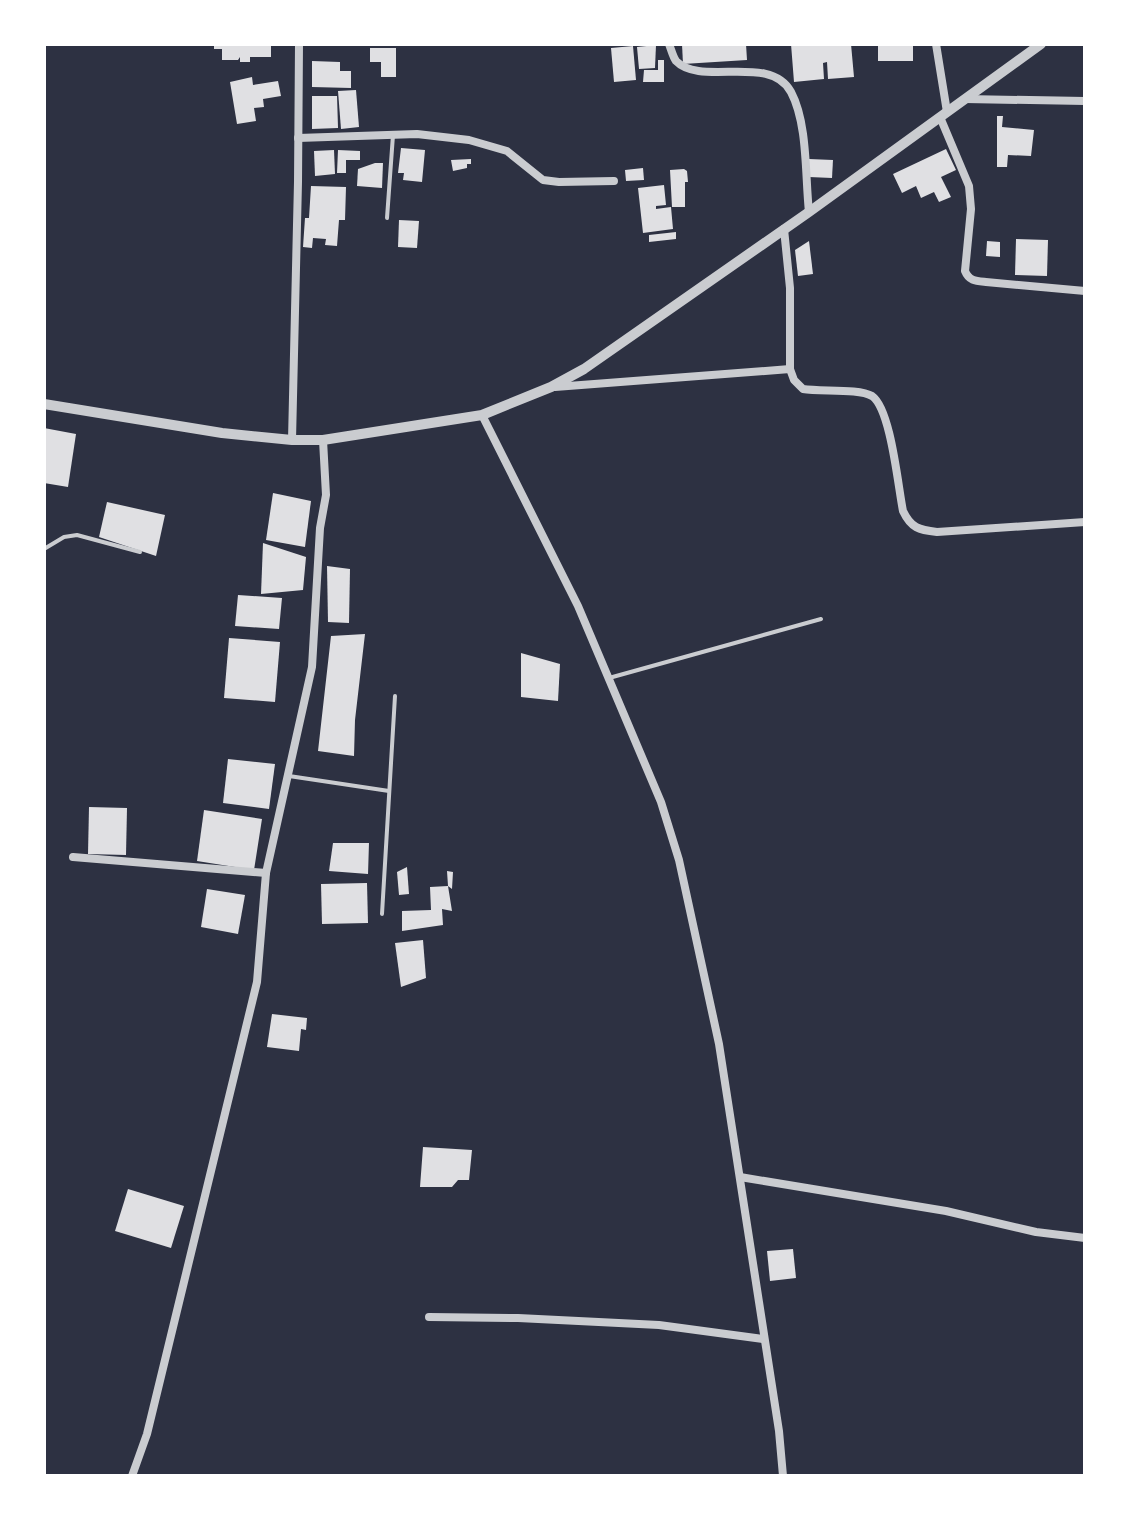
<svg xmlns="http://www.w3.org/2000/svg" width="1129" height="1520" font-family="'Crimson Pro',serif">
<rect width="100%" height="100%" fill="#2d3142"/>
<g fill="#e0e0e3">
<path d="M214,44H271V57H250V62H240V57L238,60H222V49H214Z"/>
<path d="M682,44H746L747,60L683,64Z"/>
<path d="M791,44H851L854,77L828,79L827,62L823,63L824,79L794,82Z"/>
<path d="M878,44L913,45V61H878Z"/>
<path d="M656,45L655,68L639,69L637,47Z"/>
<path d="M633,46L636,80L614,82L611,48Z"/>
<path d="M370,48H396V77H381V62H370Z"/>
<path d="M658,60H664V82H643L644,70H658Z"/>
<path d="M312,61L340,62V71H351V88L312,87Z"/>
<path d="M252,77L253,85L278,81L281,96L263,99L264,107L254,108L256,121L237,124L230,82Z"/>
<path d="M356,90L359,127L341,129L338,91Z"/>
<path d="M312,96H337L338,128L312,129Z"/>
<path d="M997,116H1003L1002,127L1034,130L1031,156L1008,155L1007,167H997Z"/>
<path d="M401,148L425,150L422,182L403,180L404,173H398Z"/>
<path d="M946,149L956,170L941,177L951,197L939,202L934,192L921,198L916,186L902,193L893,174Z"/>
<path d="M334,150L335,174L315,176L314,151Z"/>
<path d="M338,150L360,151V160H346V173H337Z"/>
<path d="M471,159V164H467V168L453,171L451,160Z"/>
<path d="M809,159L833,160L832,178L809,177Z"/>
<path d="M375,163H383L382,188L357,186L358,169Z"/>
<path d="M643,168L644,180L626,181L625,170Z"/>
<path d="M684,169L687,171L688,182H685V207H672L670,170Z"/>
<path d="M664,185L666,205L656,206V209L671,207L673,229L643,233L638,188Z"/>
<path d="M311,186L346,187L345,220H339L337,246L325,245L326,239L313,238L312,248L303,247L305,218H309Z"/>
<path d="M399,220L419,221L417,248L398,247Z"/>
<path d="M676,232V239L649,242V235Z"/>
<path d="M1016,239L1048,240L1047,276L1015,275Z"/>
<path d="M809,241L813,274L798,276L795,250Z"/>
<path d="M987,241L1000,242V257L986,256Z"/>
<path d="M44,428L76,434L68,487L44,483Z"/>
<path d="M273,493L311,501L305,547L266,540Z"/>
<path d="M107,502L165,515L156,556L99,537Z"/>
<path d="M263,543L306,557L303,590L261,594Z"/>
<path d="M327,566L350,569L349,623L328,622Z"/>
<path d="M238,595L282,598L279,629L235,626Z"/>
<path d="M365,634L355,720L354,756L318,751L331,636Z"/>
<path d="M229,638L280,642L275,702L224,698Z"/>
<path d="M521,653L560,664L558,701L521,697Z"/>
<path d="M228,759L275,764L269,809L223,803Z"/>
<path d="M89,807L127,808L126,855L88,854Z"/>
<path d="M204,810L262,819L254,870L197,861Z"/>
<path d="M333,843H369L368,874L329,871Z"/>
<path d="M407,867L409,894L399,895L397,872Z"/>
<path d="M447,871L453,872L452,889L448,886L452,911L442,909L443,925L402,931V911L431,910L430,887L448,886Z"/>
<path d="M367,883L368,923L322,924L321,884Z"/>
<path d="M207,889L245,895L238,934L201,927Z"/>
<path d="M423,940L426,978L401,987L395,943Z"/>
<path d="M272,1014L307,1018L306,1030L301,1029L299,1051L267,1047Z"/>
<path d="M423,1147L472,1150L469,1180H458L452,1187H420Z"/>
<path d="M128,1189L184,1206L171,1248L115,1231Z"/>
<path d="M793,1249L796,1278L770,1281L767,1251Z"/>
</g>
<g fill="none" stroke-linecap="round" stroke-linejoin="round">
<g stroke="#caccd0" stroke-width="4">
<path d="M387,218L393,135"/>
<path d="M44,549L64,537L77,535L140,552"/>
<path d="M609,678L821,619"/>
<path d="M289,776L389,791"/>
<path d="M382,914L395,696"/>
</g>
<g stroke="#caccd0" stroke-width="8">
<path d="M669,44C671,49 673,57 676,61C701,87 770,53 791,92C808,124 805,176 809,212"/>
<path d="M936,44L947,112"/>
<path d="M965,99L1085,101"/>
<path d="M940,117L969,186L971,209L965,271C969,281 976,281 986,282L1085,291"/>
<path d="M298,138L417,134L469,140L507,151L543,180L559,182L614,181"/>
<path d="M784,229L790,288V369L794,380L803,389C820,392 859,388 872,396C891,409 898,487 903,511C911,528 919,530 937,532L1085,522"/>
<path d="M555,387L790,369"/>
<path d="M482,415L578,606L661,802L679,860L719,1044L779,1431L783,1476"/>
<path d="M292,440L298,182L299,44"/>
<path d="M73,857L266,873"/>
<path d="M740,1177L946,1211L1036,1232L1085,1238"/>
<path d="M429,1317L518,1318L659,1325L763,1339"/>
<path d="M132,1476L147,1434L257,982L266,873L312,667L320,528L326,495L323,440"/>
</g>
<path stroke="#caccd0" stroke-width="10" d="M44,404L222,433L292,440H323L482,415L551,387L584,369L809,212L1041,44"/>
</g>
<rect width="1129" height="1520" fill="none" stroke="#ffffff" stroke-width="92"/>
</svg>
